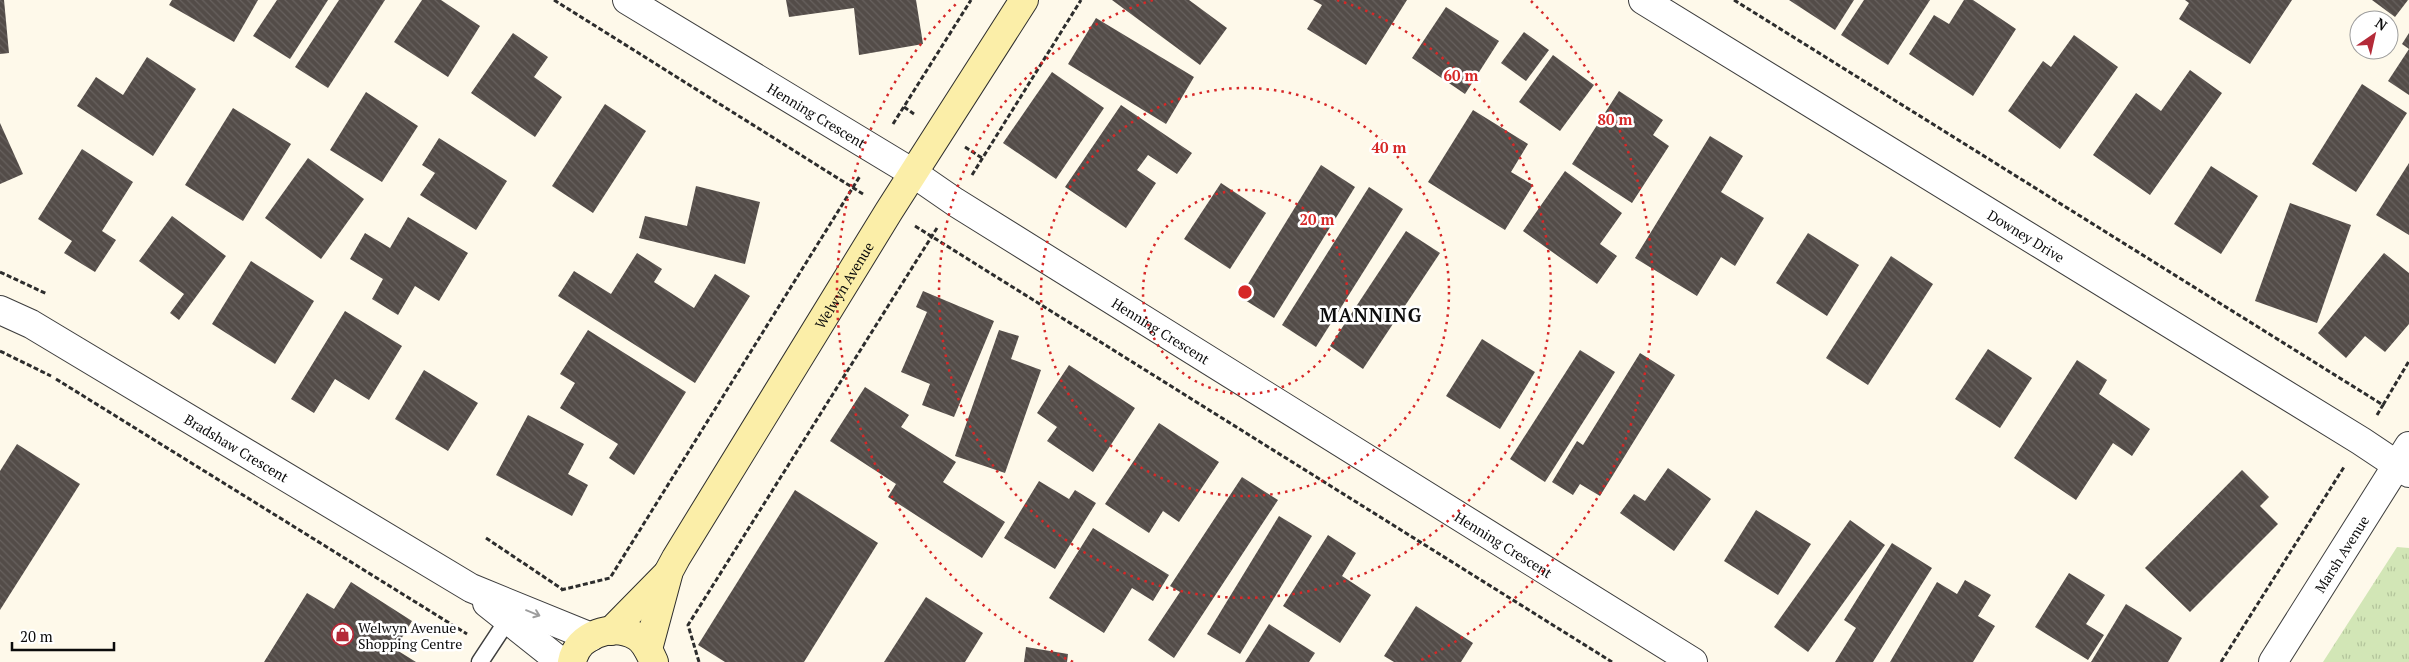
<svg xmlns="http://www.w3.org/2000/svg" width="2409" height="662" font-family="'PT Serif',serif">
<defs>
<pattern id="park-tufts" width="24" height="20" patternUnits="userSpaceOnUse" patternTransform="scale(1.25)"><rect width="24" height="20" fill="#d2e6b6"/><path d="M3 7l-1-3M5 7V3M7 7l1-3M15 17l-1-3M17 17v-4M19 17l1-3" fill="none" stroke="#b3c49b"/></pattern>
<pattern id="building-back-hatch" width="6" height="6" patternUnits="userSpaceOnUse" patternTransform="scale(1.25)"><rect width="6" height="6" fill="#534c48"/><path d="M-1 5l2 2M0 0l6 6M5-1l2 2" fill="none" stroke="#67615e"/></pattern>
</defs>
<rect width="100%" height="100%" fill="#fef9ea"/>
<path fill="url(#park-tufts)" d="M2397,547L2409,548V662H2323Z"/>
<g fill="url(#building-back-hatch)">
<path d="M0,0H4L9,53L0,54Z"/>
<path d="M172,0H258L234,42L169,5Z"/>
<path d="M277,0H328L290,59L253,36Z"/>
<path d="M339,0H385L328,88L295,67Z"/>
<path d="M422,0H441L480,26L448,77L394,42Z"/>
<path d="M786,0H916L923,44L859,55L854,8L789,17Z"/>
<path d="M1112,0H1189L1227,28L1200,65Z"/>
<path d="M1313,0H1407L1366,65L1307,29L1322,5Z"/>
<path d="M1789,0H1854L1835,30Z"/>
<path d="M1864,0H1930L1888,65L1841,35Z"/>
<path d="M1964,0H1973L2016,29L1973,96L1909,54L1934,15L1949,24Z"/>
<path d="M2185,0H2292L2250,64L2179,19L2189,3Z"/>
<path d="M2372,0H2408L2395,17Z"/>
<path d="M1446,7L1499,41L1465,94L1412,58Z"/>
<path d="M1096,18L1194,77L1166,124L1068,64Z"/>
<path d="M1524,32L1549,50L1526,81L1501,63Z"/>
<path d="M513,33L548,57L534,77L562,97L535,137L471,93Z"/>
<path d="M2409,33V49L2402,44Z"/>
<path d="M2074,35L2118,67L2060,149L2008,111L2043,61L2051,67Z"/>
<path d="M2409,49V95L2388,81Z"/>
<path d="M1553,55L1594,85L1560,131L1519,102Z"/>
<path d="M147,57L196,89L153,156L77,106L96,77L123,95Z"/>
<path d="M2190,70L2222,93L2150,195L2093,155L2136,93L2161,111Z"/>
<path d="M1052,72L1104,108L1056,179L1003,143Z"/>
<path d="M2362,84L2407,113L2356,192L2312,164Z"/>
<path d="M1619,91L1663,120L1653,135L1669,146L1632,203L1572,164Z"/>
<path d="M366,92L418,126L382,182L330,150Z"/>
<path d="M605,104L646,131L593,213L552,186Z"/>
<path d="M1121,105L1192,153L1177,174L1148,155L1137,170L1156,183L1126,228L1065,187Z"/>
<path d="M233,108L291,144L243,221L185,185Z"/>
<path d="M1473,110L1528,144L1511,172L1533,185L1505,230L1428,182Z"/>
<path d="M0,123L23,174L0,184Z"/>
<path d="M1710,136L1743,156L1721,192L1764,218L1735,266L1721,257L1697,296L1635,258Z"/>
<path d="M439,138L507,181L476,230L420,195L435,173L422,165Z"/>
<path d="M82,149L133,182L102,231L116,240L95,272L64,253L72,241L38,219Z"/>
<path d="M308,158L364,199L321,259L265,218Z"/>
<path d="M2409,163V235L2376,215Z"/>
<path d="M1321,165L1355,187L1274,318L1240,297Z"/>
<path d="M2211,166L2258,196L2221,254L2174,224Z"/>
<path d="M1565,171L1622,213L1600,244L1617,256L1597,284L1523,231Z"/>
<path d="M1221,183L1266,213L1230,269L1184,239Z"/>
<path d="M696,186L760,202L745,264L639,238L645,216L687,226Z"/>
<path d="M1369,187L1403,209L1316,347L1282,325Z"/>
<path d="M2290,203L2351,225L2317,323L2255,301Z"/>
<path d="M172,216L226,256L179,320L170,313L184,294L139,261Z"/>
<path d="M408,217L468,253L439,301L415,286L398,315L372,299L383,279L350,259L365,233L390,248Z"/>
<path d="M1406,231L1440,253L1363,369L1330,346Z"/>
<path d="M1808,233L1859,265L1827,316L1776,283Z"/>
<path d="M637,253L662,269L654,282L694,308L715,274L750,296L695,383L558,296L574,271L611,294Z"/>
<path d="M2384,253L2409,273V324L2385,352L2365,336L2346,358L2318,333Z"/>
<path d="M1891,256L1933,284L1868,385L1826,358Z"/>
<path d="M251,261L314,301L275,364L212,324Z"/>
<path d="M923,291L994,321L954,417L922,405L930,384L901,372L927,312L916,307Z"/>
<path d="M345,311L402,346L369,400L335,379L314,413L291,399Z"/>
<path d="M588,330L686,392L634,475L609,458L618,444L560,408L575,383L560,374Z"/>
<path d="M999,330L1019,336L1011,359L1041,370L1005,473L955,456Z"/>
<path d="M1482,339L1535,372L1500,429L1446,396Z"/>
<path d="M1988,349L2032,378L2000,428L1955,399Z"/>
<path d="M1580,350L1615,372L1545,482L1510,459Z"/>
<path d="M1640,353L1675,375L1600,496L1580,484L1573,495L1552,482L1577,441L1583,445Z"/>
<path d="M2077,360L2107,380L2099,394L2150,429L2132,456L2113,443L2076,500L2014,458Z"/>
<path d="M1069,365L1135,408L1093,472L1047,441L1057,427L1037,413Z"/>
<path d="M424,370L478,403L448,451L395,419Z"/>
<path d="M865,387L909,415L901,427L956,462L943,482L1005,522L982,558L888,497L896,484L830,441Z"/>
<path d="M528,415L584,444L568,474L588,485L572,516L496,475Z"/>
<path d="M1159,423L1219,462L1179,522L1163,511L1149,533L1105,504Z"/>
<path d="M17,444L80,484L0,610V471Z"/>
<path d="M1668,468L1711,499L1674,551L1620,513L1634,494L1645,501Z"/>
<path d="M2242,470L2269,497L2260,506L2278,524L2190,612L2145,568Z"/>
<path d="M1242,477L1278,500L1174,658L1148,640L1180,592L1170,586Z"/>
<path d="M1039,481L1069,499L1075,490L1096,503L1055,569L1004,538Z"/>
<path d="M795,490L878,543L804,662H725L698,645Z"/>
<path d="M1756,510L1811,544L1778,595L1724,561Z"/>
<path d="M1279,516L1312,536L1240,654L1207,634Z"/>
<path d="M1850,520L1885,545L1808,652L1774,627Z"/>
<path d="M1093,528L1169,575L1153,601L1132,588L1104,633L1049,598Z"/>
<path d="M1328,535L1356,553L1342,576L1371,595L1340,643L1283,606Z"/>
<path d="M1892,543L1932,568L1873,662H1835L1856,628L1844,620Z"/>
<path d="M2069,573L2105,595L2086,624L2104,635L2088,660L2035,627Z"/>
<path d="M1965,580L1991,595L1978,616L1995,626L1973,662H1890L1937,582L1957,594Z"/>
<path d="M351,582L412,621L395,649L416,662H264L307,593L334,609Z"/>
<path d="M926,597L983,633L965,662H884Z"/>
<path d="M2126,604L2182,638L2168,662H2091Z"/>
<path d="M1416,606L1473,643L1461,662H1394L1384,656Z"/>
<path d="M1269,624L1315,653L1309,662H1245Z"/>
<path d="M1026,647L1068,654L1067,662H1024Z"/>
</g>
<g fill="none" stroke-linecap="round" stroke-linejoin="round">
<defs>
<path id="lane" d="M480,662L507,621"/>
<g id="street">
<path id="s1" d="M627,0L913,173L955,202L1693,662"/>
<path id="s2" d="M1643,0L2361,441L2409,473"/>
<path id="s3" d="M0,310L31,324L471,588L591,637"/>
<path d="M487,603L561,662"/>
<path id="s4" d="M2273,662L2409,446"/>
</g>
<g id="secondary">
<path d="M611,631L668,573"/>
<path id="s5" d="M648,649L669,571L676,558L889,211L1024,0"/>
<path d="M572,662C577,634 613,623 636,636C645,641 650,653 654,662"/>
</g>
</defs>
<use href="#lane" stroke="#3e3e3e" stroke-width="19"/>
<use href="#street" stroke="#3e3e3e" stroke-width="30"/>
<use href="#secondary" stroke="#2d2d2d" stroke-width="30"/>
<g stroke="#2d2d2d" stroke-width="3" stroke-dasharray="5 2.5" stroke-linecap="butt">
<path d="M554,0L863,194"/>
<path d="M1734,0L2383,405L2409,361"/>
<path d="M904,107L914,114"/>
<path d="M893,124L971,0"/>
<path d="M965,147L982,158"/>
<path d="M972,175L1081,0"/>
<path d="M915,226L1612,662"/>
<path d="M0,272L47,294"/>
<path d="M0,351L51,376"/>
<path d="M56,379L467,634"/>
<path d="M2377,415L2383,405"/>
<path d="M486,538L562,589"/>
<path d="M561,590L610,578L860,176"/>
<path d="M699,662L688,625L937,228"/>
<path d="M2221,662L2344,467"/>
</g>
<use href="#lane" stroke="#fff" stroke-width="16"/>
<use href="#street" stroke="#fff" stroke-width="28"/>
<use href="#secondary" stroke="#fbeea8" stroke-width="28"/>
</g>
<defs><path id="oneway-shaft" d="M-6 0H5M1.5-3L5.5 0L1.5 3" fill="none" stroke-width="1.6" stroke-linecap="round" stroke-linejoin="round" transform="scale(1.25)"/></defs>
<use stroke="#9d9d9d" href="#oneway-shaft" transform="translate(533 613) rotate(22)"/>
<g fill="none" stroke="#d62828" stroke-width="2.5" stroke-dasharray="2.5 5">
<circle cx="1245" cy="292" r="102"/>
<circle cx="1245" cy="292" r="204"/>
<path d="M1337 0A306 306 0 1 1 1153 0"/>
<path d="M1073 662A408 408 0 0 1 959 1M1531 1A408 408 0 0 1 1417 662"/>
</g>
<defs>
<symbol id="shop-ring" viewBox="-11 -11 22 22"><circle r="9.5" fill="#fff" stroke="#b42a38" stroke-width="1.5"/><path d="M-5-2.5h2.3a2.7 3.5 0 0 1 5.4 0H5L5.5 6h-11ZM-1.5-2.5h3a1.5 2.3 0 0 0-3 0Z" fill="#b42a38"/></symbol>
</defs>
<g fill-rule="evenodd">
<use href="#shop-ring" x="330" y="622" width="25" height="25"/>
</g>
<g text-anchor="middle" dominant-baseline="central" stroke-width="5" stroke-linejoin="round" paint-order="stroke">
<g font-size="14" fill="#0b0b0b" stroke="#fff">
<text stroke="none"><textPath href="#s1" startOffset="222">Henning Crescent</textPath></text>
<text stroke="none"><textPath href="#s2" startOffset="450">Downey Drive</textPath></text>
<text stroke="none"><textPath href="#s5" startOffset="416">Welwyn Avenue</textPath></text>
<text stroke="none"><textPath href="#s1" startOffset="628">Henning Crescent</textPath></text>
<text stroke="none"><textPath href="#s3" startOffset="274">Bradshaw Crescent</textPath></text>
<text stroke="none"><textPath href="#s1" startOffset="1032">Henning Crescent</textPath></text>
<text stroke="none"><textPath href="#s4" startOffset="128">Marsh Avenue</textPath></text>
</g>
<g font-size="14" fill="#0b0b0b" stroke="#fff" text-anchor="start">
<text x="358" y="627">Welwyn Avenue<tspan x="358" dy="16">Shopping Centre</tspan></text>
</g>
<g font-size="19" font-weight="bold" letter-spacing="1" fill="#0b0b0b" stroke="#fff">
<text x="1371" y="314">MANNING</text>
</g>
</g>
<circle cx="1245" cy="292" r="8" fill="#d62828" stroke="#fff" stroke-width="2.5"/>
<g font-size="15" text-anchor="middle" font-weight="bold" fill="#d62828" stroke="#fff" stroke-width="5" stroke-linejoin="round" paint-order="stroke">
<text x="1461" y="81">60 m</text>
<text x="1615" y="125">80 m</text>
<text x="1389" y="153">40 m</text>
<text x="1317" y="225">20 m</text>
</g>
<g transform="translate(2374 35) rotate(34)"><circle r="24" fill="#ffffff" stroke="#9d9d9d"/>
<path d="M0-4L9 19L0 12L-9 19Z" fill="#b42a38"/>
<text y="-8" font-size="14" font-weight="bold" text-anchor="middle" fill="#0b0b0b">N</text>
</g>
<path d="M12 642v8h102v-8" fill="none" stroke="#0b0b0b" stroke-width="2.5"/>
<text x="20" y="642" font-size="15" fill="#0b0b0b" stroke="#ffffff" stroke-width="4" paint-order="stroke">20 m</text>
</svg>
